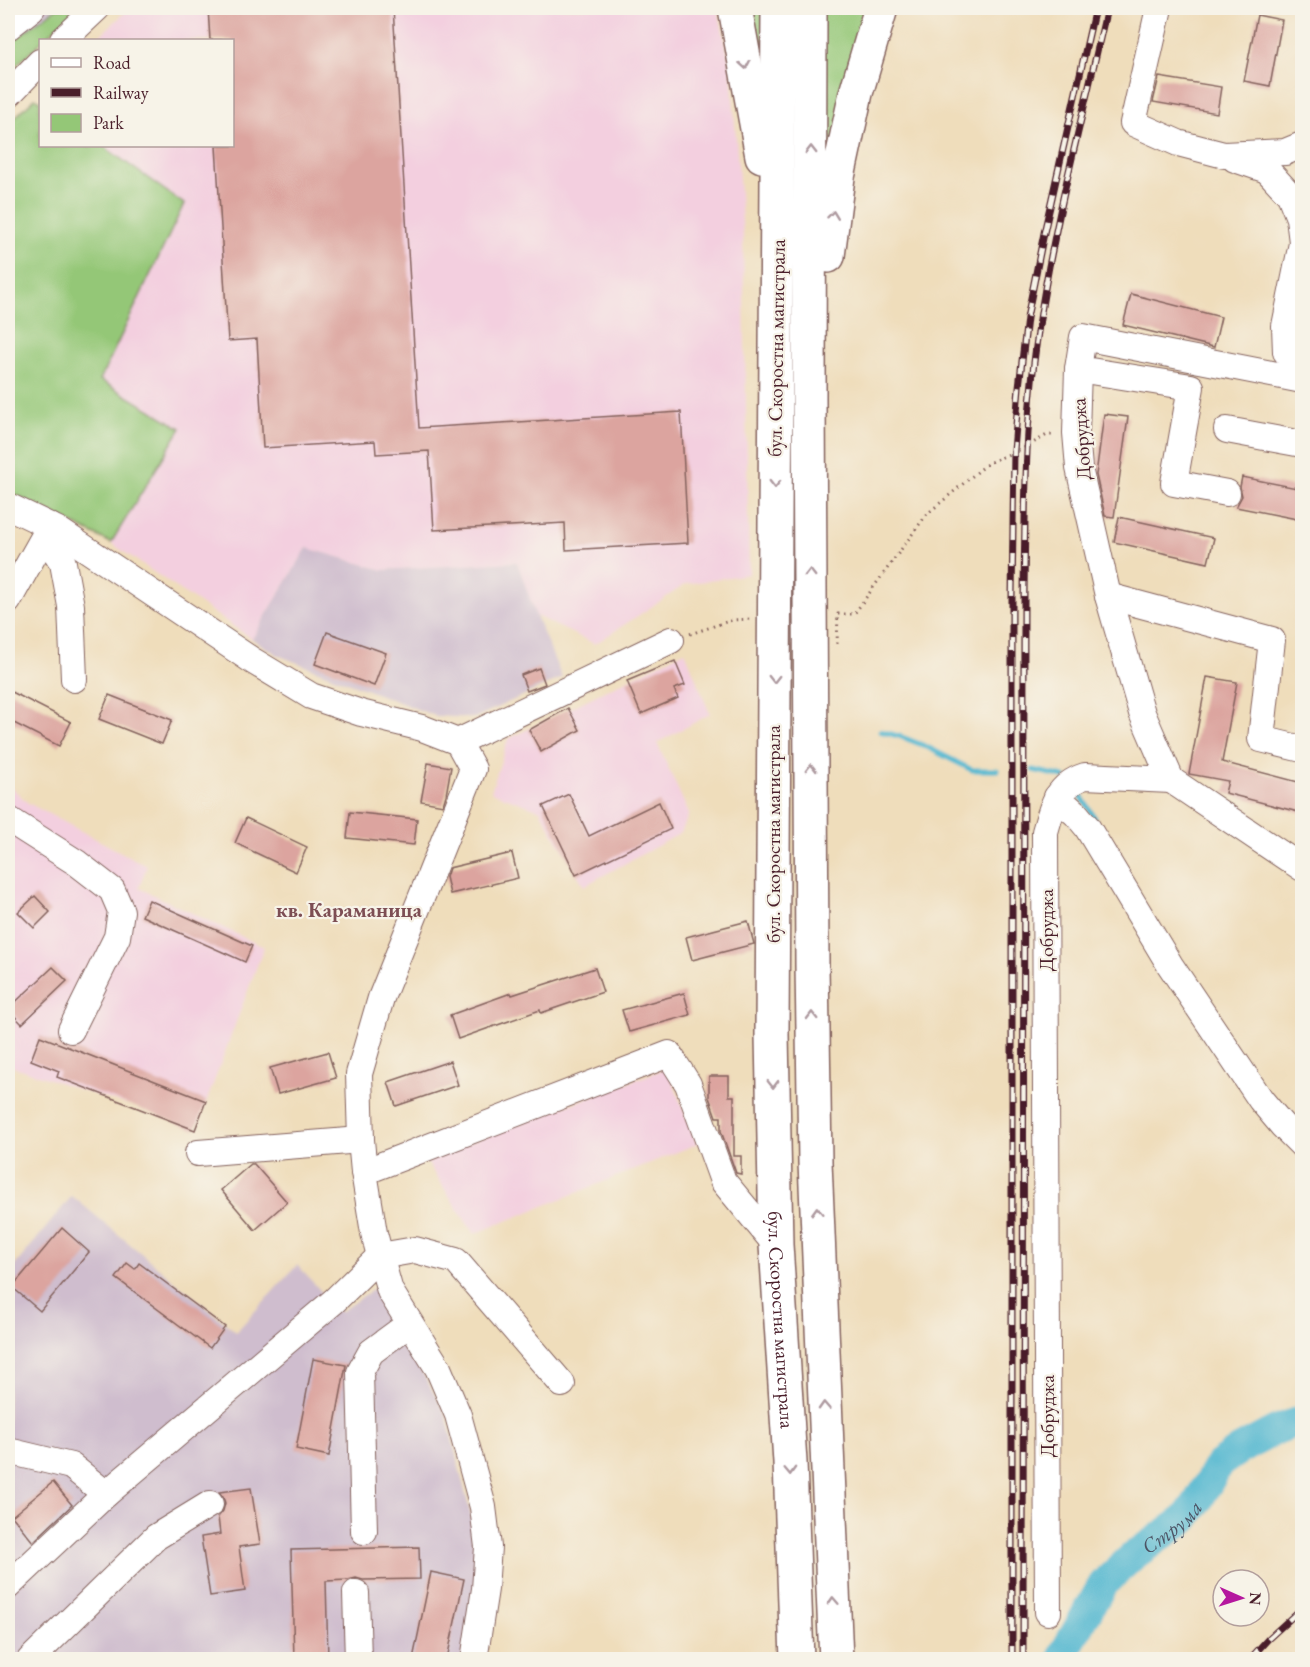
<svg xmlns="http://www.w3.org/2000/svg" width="1310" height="1667" font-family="'EB Garamond',serif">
<rect width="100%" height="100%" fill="#f7f3e8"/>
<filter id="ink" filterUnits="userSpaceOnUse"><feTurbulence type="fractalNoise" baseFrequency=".0167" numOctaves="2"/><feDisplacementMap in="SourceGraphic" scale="12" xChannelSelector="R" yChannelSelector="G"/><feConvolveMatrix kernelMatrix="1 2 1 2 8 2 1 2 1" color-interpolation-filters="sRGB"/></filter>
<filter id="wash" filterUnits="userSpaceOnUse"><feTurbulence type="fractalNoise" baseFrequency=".008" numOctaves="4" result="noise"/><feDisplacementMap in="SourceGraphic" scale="24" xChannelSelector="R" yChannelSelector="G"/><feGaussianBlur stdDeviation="1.35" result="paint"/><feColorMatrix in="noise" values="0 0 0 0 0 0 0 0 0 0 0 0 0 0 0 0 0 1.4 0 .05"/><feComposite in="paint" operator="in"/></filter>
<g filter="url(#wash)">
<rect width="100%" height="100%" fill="#efddbb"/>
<g fill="#f3cfdf">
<path d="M130,8H718L731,69L743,235L749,574L686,584L595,644L536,616L517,562L383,570L307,548L252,639L111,543L181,428L99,380L184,204L103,146H232V40H95Z"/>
<path d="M685,651L710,714L657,743L689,814L681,833L584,886L540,810L491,792L508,739Z"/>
<path d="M8,784L28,803L147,866L139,888L264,947L199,1122L114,1101L8,1065Z"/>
<path d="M667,1068L697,1144L474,1234L425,1159Z"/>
</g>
<g fill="#cfbdce">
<path d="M8,8H57L8,44Z"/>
<path d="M307,548L383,570L517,562L536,616L562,678L474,718L435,716L280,656L252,639Z"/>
<path d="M72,1196L236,1332L297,1265L340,1312L375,1288L446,1415L472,1520L478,1576L462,1659L8,1660V1274Z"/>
</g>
<g fill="#94c777" stroke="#6f7351" stroke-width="1.5">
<path d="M57,8H77L8,73V44Z"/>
<path d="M746,8H767L766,138Z"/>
<path d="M821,8H867L820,199Z"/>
<path d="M35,98L40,101V146H103L184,204L100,380L181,428L111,543L8,491V124Z"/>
</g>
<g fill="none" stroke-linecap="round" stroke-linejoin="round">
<g stroke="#52b7d0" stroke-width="5">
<path d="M880,731L902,737L925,746L972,770H997"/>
<path d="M1033,770L1064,777"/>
<path d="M1077,789L1094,817"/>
<path d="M1286,1110L1302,1126"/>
</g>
<path stroke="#52b7d0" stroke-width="30" id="s1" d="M1062,1660L1065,1651L1103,1584L1133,1556L1185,1519L1198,1501L1219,1464L1239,1450L1276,1430L1302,1420"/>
</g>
<g id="blocks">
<g fill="#dca49f">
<path d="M208,8H393L419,428L681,412L688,543L566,550L565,523L434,530L429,451L376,454L375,441L263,448L257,339L228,341L216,146H232V40H210Z"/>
<path d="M1257,15L1282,20L1270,86L1244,81Z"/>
<path d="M1159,77L1221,87L1217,113L1153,102Z"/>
<path d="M1131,294L1221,317L1214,347L1123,325Z"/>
<path d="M1104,414L1128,417L1114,517L1105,516L1096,475Z"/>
<path d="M1242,477L1302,489V520L1236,507L1242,496L1240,487Z"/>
<path d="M1119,517L1214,538L1208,563L1114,542Z"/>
<path d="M327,632L386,653L374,686L315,664Z"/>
<path d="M675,661L685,685L674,689L678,698L641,714L627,681Z"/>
<path d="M539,668L545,684L527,691L521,675Z"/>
<path d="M1207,677L1237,682L1222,762L1302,783V813L1225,793L1228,781L1189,774Z"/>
<path d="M12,692L71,722L59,746L8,720V702Z"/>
<path d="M109,695L172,720L162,744L99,719Z"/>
<path d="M568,708L580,730L541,752L529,730Z"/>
<path d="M428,763L451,767L446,795L443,805L421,801Z"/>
<path d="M569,794L589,836L659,802L671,829L576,875L543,806Z"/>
<path d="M350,812L417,819L414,845L347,838Z"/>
<path d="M246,818L307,847L296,872L235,843Z"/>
<path d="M512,853L518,878L450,894L446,877L449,868Z"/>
<path d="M35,896L50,912L34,928L18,912Z"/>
<path d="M149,900L252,946L245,962L142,916Z"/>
<path d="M748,921L754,944L692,960L686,937Z"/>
<path d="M53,967L67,981L22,1024L8,1009Z"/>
<path d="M595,968L603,992L541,1013L540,1010L458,1039L450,1015L511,993L512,995Z"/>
<path d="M684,993L690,1015L629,1032L622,1010Z"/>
<path d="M40,1036L206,1101L195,1130L57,1077L59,1071L31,1060Z"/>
<path d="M328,1052L336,1078L278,1094L270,1068Z"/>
<path d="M450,1061L458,1085L396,1106L388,1082Z"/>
<path d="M709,1076H729V1096H734V1156H741V1174L736,1173L721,1131V1117H716L709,1097Z"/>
<path d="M251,1164H254L287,1202L255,1230L221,1190Z"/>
<path d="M62,1228L89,1252L40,1311L12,1287Z"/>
<path d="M127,1263L135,1269L139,1263L225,1327L210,1348L116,1278Z"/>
<path d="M313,1359L346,1365L329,1456L296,1449Z"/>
<path d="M53,1482L72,1505L33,1542L12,1516Z"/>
<path d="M251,1488L260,1544L239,1547L245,1591L210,1596L201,1537L220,1534L218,1517L223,1511L225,1503L223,1497L219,1492Z"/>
<path d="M419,1547L420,1579L363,1580L356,1578L348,1580L326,1581L328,1659H294L291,1550Z"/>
<path d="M431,1572L464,1579L447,1659H413Z"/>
</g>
</g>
</g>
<g filter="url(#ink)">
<use href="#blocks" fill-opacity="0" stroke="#84625d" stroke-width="1.5"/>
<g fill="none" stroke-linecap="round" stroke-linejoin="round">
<defs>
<g id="minor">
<path d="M1159,8L1133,123L1178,143L1224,155L1285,152L1302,145"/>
<path d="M8,27L32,8"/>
<path d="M63,40L97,8"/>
<path d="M8,95L40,62"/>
<path d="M1235,159L1267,170L1290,195L1299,218L1302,242"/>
<path d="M1302,243L1285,326L1286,352L1302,371"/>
<path d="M1078,369L1191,387L1174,483L1227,493"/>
<path d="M1227,430L1302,444"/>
<path d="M8,506L58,530L253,661L311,696L361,713L422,728L458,742L473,769L381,998L359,1074L361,1140L364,1172L374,1233L380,1256L390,1291L438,1368L458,1415L483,1507L488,1547L485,1589L474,1660"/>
<path d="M45,536L63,563L71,606L74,679"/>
<path d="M1108,596L1272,640L1261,739L1302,749"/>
<path d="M8,601L50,526"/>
<path d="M458,742L671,640"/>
<path d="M1171,780L1142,713L1108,596L1079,468L1076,433L1078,369L1083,337L1302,380"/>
<path d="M1171,780L1302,868"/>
<path d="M1057,797L1076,814L1087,827L1170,965L1261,1100L1282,1125L1302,1145"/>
<path d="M8,819L77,863L112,890L121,911L117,937L71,1030"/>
<path d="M198,1153L361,1140"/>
<path d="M364,1172L669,1054L688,1084L723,1181L776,1245"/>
<path d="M8,1451L71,1466L106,1494"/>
<path d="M364,1531L360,1372L371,1352L409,1324"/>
<path d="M8,1586L106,1494L334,1301L380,1256L415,1250L456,1261L562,1384"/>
<path d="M356,1593L358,1660"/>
<path d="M1048,1612L1045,832C1052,806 1057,785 1085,776L1171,780"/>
<path d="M30,1660L156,1537L210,1504"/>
</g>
<g id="highway">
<path d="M735,8L762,156"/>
<path id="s2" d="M778,8L772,1034L776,1245L790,1462L797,1660"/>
<path d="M810,8L809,398L812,965L815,1162L836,1660"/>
<path d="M828,256L838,177L856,93L881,8"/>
</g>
</defs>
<use href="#minor" stroke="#84625d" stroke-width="28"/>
<use href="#highway" stroke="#84625d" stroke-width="36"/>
<g stroke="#84625d" stroke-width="3" stroke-dasharray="1.5 4.5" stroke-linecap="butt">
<path d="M690,634L732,620L750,619"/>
<path d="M837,644L838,614H854L927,514L988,463L1026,447L1047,435H1054"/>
</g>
<use href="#minor" stroke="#fff" stroke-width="26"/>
<use href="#highway" stroke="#fff" stroke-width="33"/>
<defs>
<g id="rail">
<path d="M1012,1660V597L1014,451L1019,387L1027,318L1044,233L1095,8"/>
<path d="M1023,1660L1024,596C1025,503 1025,411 1040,319C1056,214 1084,111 1107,8"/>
<path d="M1249,1660L1268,1639L1302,1608"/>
</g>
</defs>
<use href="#rail" stroke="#4a1f2b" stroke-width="7"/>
<use href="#rail" stroke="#f7f3e8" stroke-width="4.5" stroke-dasharray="14" stroke-linecap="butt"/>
</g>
<defs><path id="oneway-chevron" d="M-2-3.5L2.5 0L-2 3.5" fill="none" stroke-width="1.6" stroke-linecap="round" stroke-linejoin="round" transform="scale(1.5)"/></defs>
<g stroke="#ae9aa0">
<use href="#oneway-chevron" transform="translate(745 65) rotate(80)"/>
<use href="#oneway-chevron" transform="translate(811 150) rotate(-90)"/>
<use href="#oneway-chevron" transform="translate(833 215) rotate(-83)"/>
<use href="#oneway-chevron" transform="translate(775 484) rotate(90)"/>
<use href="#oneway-chevron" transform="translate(810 573) rotate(-90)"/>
<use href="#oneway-chevron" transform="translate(774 679) rotate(90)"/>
<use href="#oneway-chevron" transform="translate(811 768) rotate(-90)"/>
<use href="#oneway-chevron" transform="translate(812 1016) rotate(-91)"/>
<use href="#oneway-chevron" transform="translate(773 1084) rotate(89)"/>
<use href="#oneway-chevron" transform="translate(817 1211) rotate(-92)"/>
<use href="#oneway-chevron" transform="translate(824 1406) rotate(-93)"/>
<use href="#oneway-chevron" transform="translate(790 1471) rotate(88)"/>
<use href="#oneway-chevron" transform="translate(833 1601) rotate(-93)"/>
</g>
</g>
<g text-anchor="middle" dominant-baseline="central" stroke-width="4.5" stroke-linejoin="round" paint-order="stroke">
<g font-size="20" fill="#4a1f2b" stroke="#f7f3e8">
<text transform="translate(776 348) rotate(-89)">бул. Скоростна магистрала</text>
<text transform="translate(1081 439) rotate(-94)">Добруджа</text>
<text transform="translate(773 834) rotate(-90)">бул. Скоростна магистрала</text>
<text transform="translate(1046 930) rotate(-90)">Добруджа</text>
<text stroke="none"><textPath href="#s2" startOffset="1312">бул. Скоростна магистрала</textPath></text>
<text transform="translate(1047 1416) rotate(-90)">Добруджа</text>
</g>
<g font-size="21" font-weight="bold" fill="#7d4e54" stroke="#f7f3e8">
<text x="349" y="909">кв. Караманица</text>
</g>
<g font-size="21" font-style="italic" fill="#4d5465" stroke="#f7f3e8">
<text stroke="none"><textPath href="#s1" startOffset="176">Струма</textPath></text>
</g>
</g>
<rect width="1310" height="1667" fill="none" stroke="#f7f3e8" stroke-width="30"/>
<rect x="39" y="39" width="195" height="108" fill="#f7f3e8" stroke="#b29e9c" stroke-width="1.5"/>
<rect x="51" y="58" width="30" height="9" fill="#ffffff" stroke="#b29e9c" stroke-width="1.5"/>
<text x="93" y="69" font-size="18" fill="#4a1f2b">Road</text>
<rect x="51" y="88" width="30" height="9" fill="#4a1f2b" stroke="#b29e9c" stroke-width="1.5"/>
<text x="93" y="99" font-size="18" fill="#4a1f2b">Railway</text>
<rect x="51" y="114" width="30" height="18" fill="#94c777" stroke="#b29e9c" stroke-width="1.5"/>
<text x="93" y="129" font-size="18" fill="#4a1f2b">Park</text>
<g transform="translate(1241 1598) rotate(93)"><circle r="28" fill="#f7f3e8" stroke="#b29e9c" stroke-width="1.5"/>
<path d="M0-4.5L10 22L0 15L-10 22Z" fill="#b5179e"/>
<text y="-9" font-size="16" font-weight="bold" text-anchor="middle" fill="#4a1f2b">N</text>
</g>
</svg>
